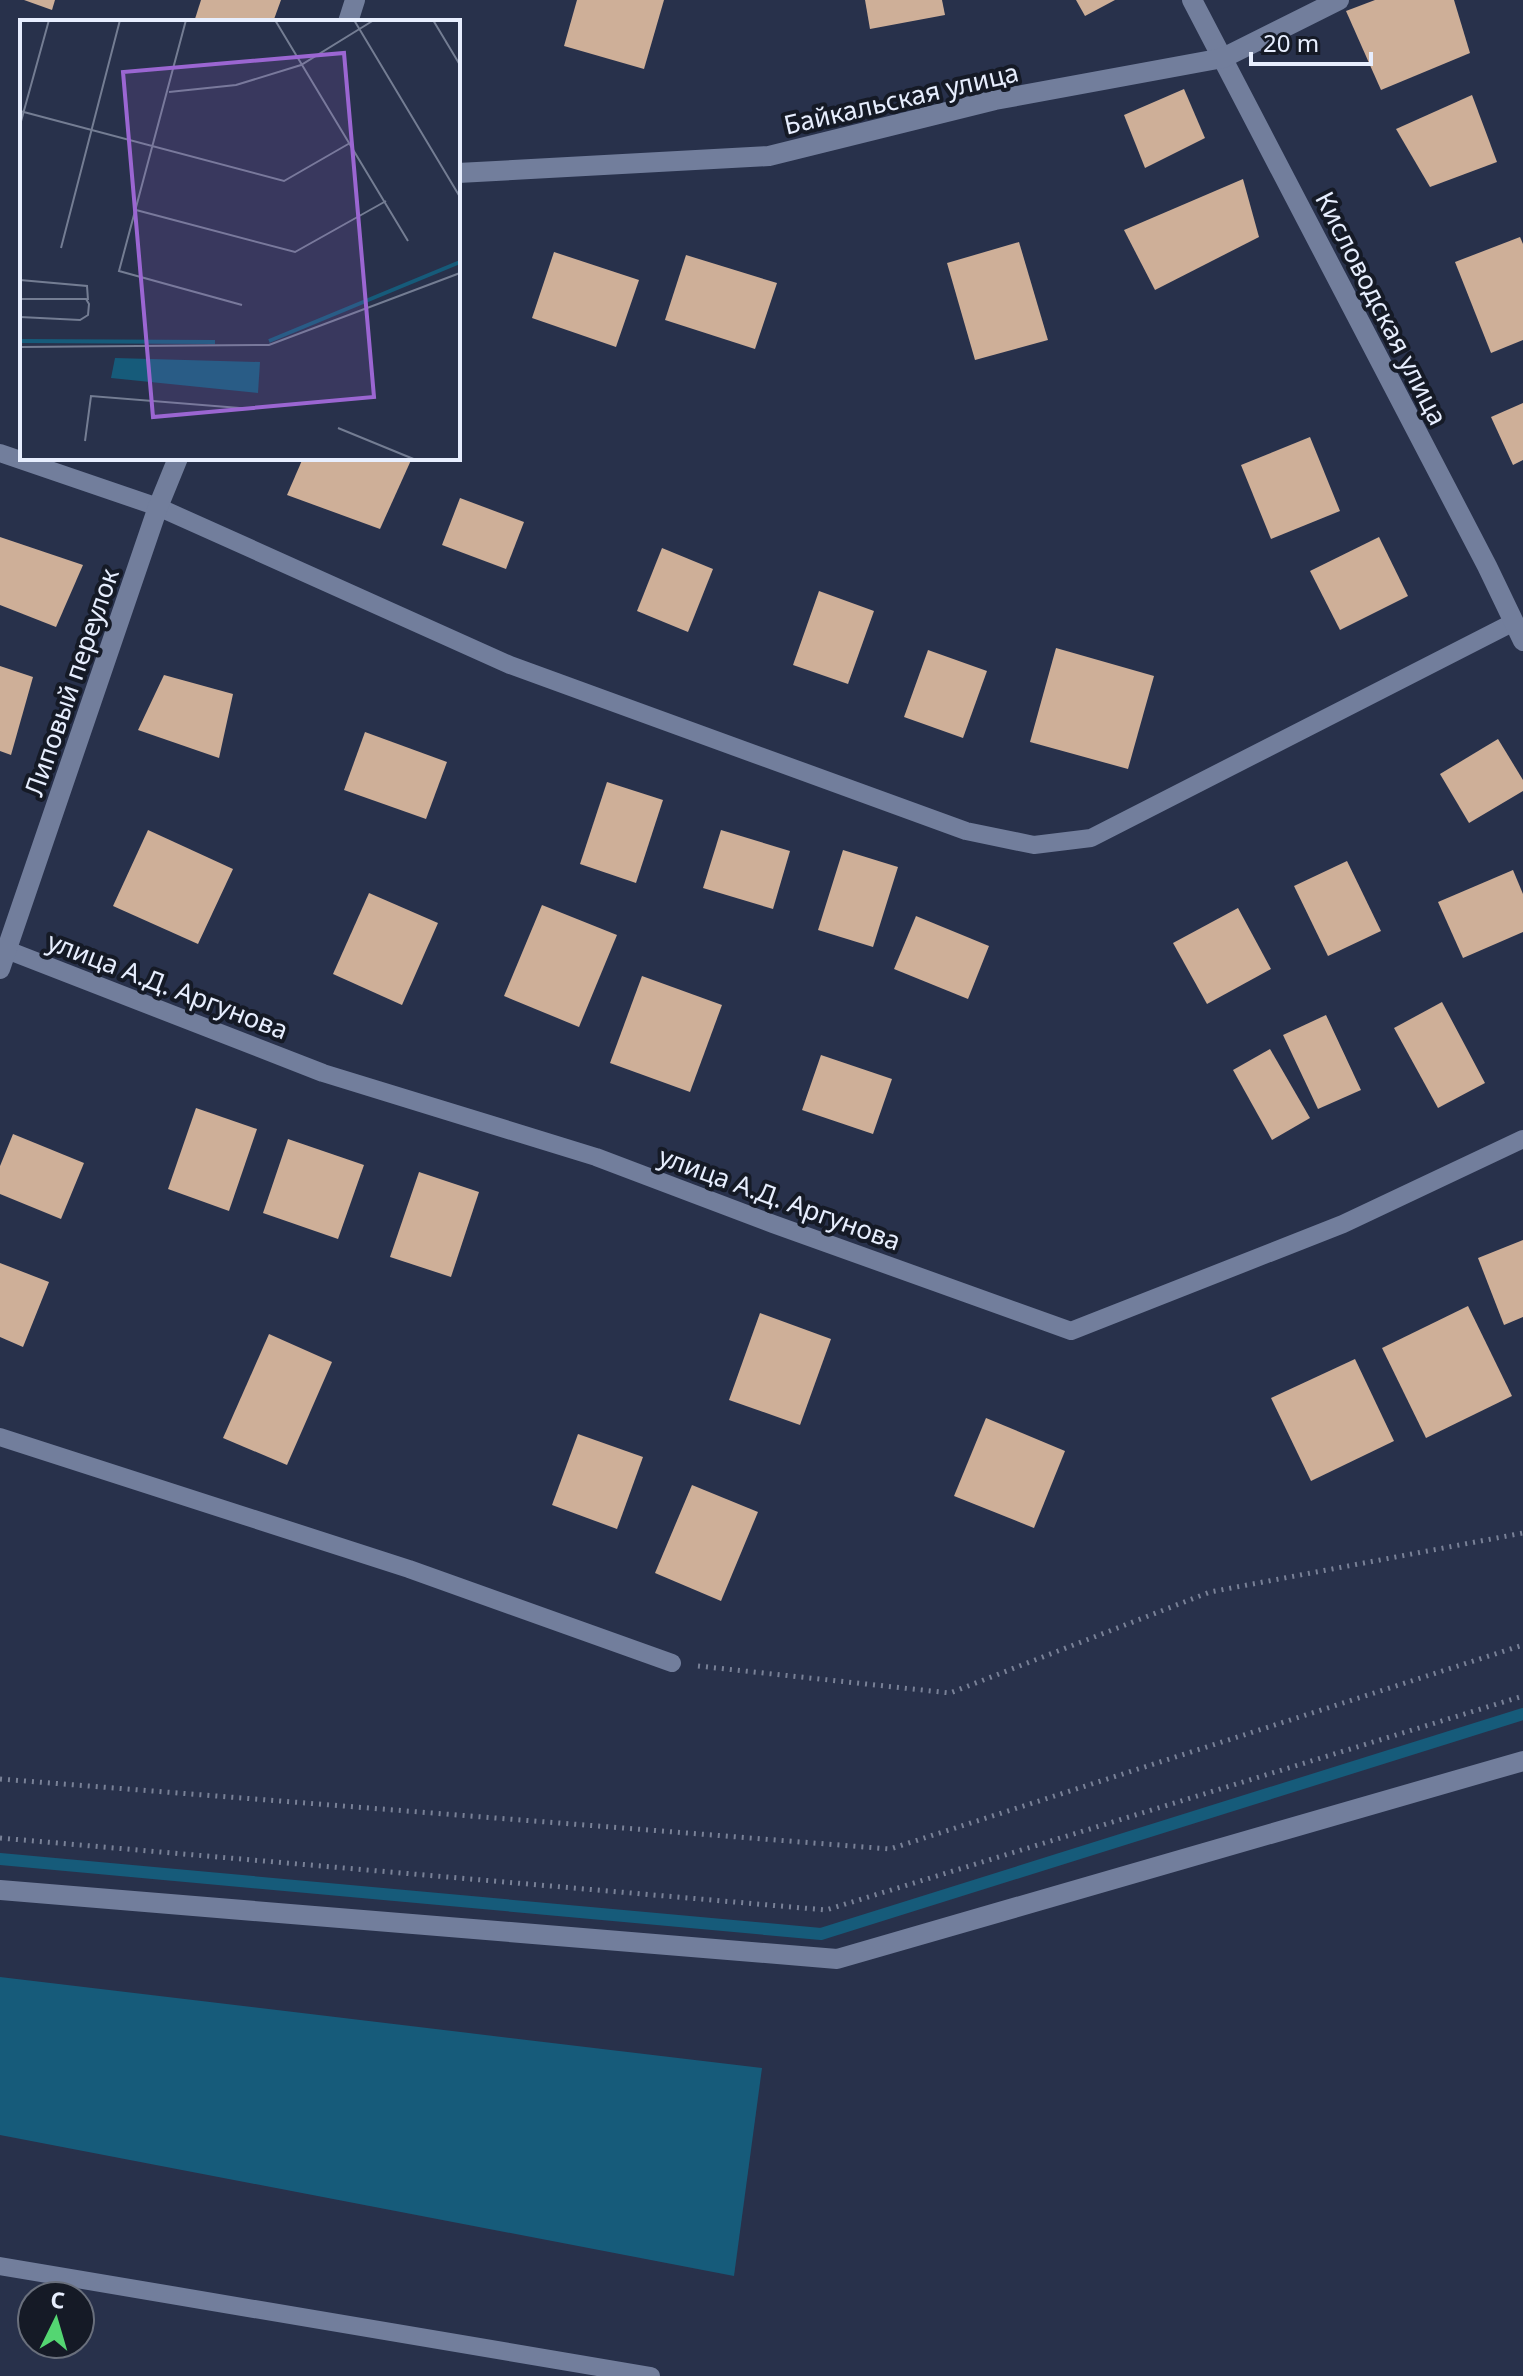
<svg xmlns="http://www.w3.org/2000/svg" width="1523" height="2376" font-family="'Noto Sans',sans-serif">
<rect width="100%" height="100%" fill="#28314b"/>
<path fill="#165b7a" d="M0,1977L762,2068L734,2276L0,2135Z"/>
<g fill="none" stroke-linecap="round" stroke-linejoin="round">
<path stroke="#165b7a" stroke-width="12" d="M0,1859L821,1934L1523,1714"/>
</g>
<g fill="#ceaf98">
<path d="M24,0H55L52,10Z"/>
<path d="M201,0H281L273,22H194Z"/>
<path d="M577,0H664L644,69L564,46Z"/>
<path d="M865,0H942L945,15L870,29Z"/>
<path d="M1076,0H1115L1085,16Z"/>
<path d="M1375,0H1454L1470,53L1381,90L1346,11Z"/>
<path d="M1184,89L1205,138L1145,168L1124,115Z"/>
<path d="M1472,95L1497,162L1430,187L1396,129Z"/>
<path d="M1243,179L1259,237L1155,290L1124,230Z"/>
<path d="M1520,237L1523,244V340L1491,353L1455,262Z"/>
<path d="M1019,242L1048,340L975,360L947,263Z"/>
<path d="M554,252L639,280L616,347L532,318Z"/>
<path d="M686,255L777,283L755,349L665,320Z"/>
<path d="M1523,403V460L1513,465L1491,417Z"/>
<path d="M1310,437L1340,511L1271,539L1241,465Z"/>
<path d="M303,458H412L380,529L287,495Z"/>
<path d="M460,498L524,522L506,569L442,545Z"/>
<path d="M0,537L83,565L56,627L0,605Z"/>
<path d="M1379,537L1408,596L1340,630L1310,571Z"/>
<path d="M662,548L713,569L688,632L637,611Z"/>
<path d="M819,591L874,611L848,684L793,665Z"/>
<path d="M1056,648L1154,676L1128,769L1030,742Z"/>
<path d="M928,650L987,671L963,738L904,717Z"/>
<path d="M0,666L33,677L11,755L0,751Z"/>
<path d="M164,675L233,694L219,758L138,730Z"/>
<path d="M365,732L447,762L426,819L344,790Z"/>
<path d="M1498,739L1523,780V791L1469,823L1440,774Z"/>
<path d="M607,782L663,800L636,883L580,864Z"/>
<path d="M148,830L233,869L198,944L113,906Z"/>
<path d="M721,830L790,851L773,909L703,888Z"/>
<path d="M843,850L898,867L873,947L818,930Z"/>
<path d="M1347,861L1381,931L1328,956L1294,886Z"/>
<path d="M1513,870L1523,894V932L1463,958L1438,902Z"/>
<path d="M369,893L438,923L402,1005L333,974Z"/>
<path d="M542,905L617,935L579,1027L504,996Z"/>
<path d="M1238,908L1271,969L1207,1004L1173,943Z"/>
<path d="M916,916L989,946L968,999L894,969Z"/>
<path d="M642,976L722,1005L690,1092L610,1063Z"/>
<path d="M1442,1002L1485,1083L1438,1108L1394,1028Z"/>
<path d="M1326,1015L1361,1090L1318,1109L1283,1035Z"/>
<path d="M1270,1049L1310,1118L1272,1140L1233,1070Z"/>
<path d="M821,1055L892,1079L873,1134L802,1110Z"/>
<path d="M196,1108L257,1129L229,1211L168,1189Z"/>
<path d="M13,1134L84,1163L61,1219L0,1194V1166Z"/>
<path d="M288,1139L364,1165L338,1239L263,1213Z"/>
<path d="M419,1172L479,1192L451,1277L390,1257Z"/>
<path d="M1523,1240V1317L1504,1325L1478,1258Z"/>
<path d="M0,1263L49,1282L23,1347L0,1337Z"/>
<path d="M1468,1306L1512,1396L1426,1438L1382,1348Z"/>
<path d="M760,1313L831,1339L800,1425L729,1400Z"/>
<path d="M269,1334L332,1362L287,1465L223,1438Z"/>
<path d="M1355,1359L1394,1441L1311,1481L1271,1398Z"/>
<path d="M986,1418L1065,1451L1034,1528L954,1496Z"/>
<path d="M578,1434L643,1457L617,1529L552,1505Z"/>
<path d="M692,1485L758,1512L721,1601L655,1573Z"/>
</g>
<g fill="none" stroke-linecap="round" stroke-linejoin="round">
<g stroke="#798197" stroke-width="5" stroke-dasharray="2 6" stroke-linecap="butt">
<path d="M698,1666L950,1693L1210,1592L1523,1533"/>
<path d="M0,1779L890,1849L1523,1645"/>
<path d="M0,1838L826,1910L1523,1696"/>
</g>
<g stroke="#727e9c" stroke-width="18">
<path d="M0,453L158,507L510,665L966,831L1034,845L1091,838L1514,622"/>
<path d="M7,950L323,1073L596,1157L773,1224L1071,1331L1343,1224L1523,1139"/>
<path d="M0,1437L409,1569L672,1663"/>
<path d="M0,2266L651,2376"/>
</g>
<g stroke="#727e9c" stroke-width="20">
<path d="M1192,0L1487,566L1523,641"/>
<path d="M348,22L355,0"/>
<path d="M458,173L769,156L995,100L1223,58L1339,0"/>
<path d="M0,969L158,507L178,458"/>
<path d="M0,1890L837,1959L1523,1761"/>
</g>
</g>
<g text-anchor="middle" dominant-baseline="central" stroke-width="8" stroke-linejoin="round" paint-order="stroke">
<g font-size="26" fill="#e7eefe" stroke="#151a26">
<text transform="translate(901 98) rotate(-13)">Байкальская улица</text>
<text transform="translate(1382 308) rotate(63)">Кисловодская улица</text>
<text transform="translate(71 682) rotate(-71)">Липовый переулок</text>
<text transform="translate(168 985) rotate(21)">улица А.Д. Аргунова</text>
<text transform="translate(780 1198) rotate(20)">улица А.Д. Аргунова</text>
</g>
</g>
<g transform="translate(20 20)">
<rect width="440" height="440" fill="#28314b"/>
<path d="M95,338L240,342L238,373L91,358Z" fill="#165b7a"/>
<path fill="none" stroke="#165b7a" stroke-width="4" d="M0,321L195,322M249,321L440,242"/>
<path fill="none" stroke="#747d93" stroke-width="2" d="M166,0L99,251L222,285M255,0L388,221M334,0L440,177M413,0L440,45M149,72L216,65L281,45L354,0M0,91L264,161L330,123M0,105L29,0M116,190L275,232L366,181M41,228L100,0M0,260L67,266L68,280M0,279H66L69,284L68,295L60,300L0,297M0,327L249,325L440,253M318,408L396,440M65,421L71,376L232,389"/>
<path fill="#9b66d2" fill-opacity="0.15" stroke="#9b66d2" stroke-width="4" d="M324,33L354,377L133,397L103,52Z"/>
<rect width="440" height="440" fill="none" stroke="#e7eefe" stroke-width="4"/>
</g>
<g transform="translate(56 2320) rotate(5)"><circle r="38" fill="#151a26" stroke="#696f7c" stroke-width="2"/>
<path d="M0-6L14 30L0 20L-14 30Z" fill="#54d672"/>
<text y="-12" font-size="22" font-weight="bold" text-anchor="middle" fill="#e7eefe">С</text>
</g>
<path d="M1251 52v12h120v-12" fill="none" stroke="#e7eefe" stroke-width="4"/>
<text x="1263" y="52" font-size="24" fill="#e7eefe" stroke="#151a26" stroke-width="6" paint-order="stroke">20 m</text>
</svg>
